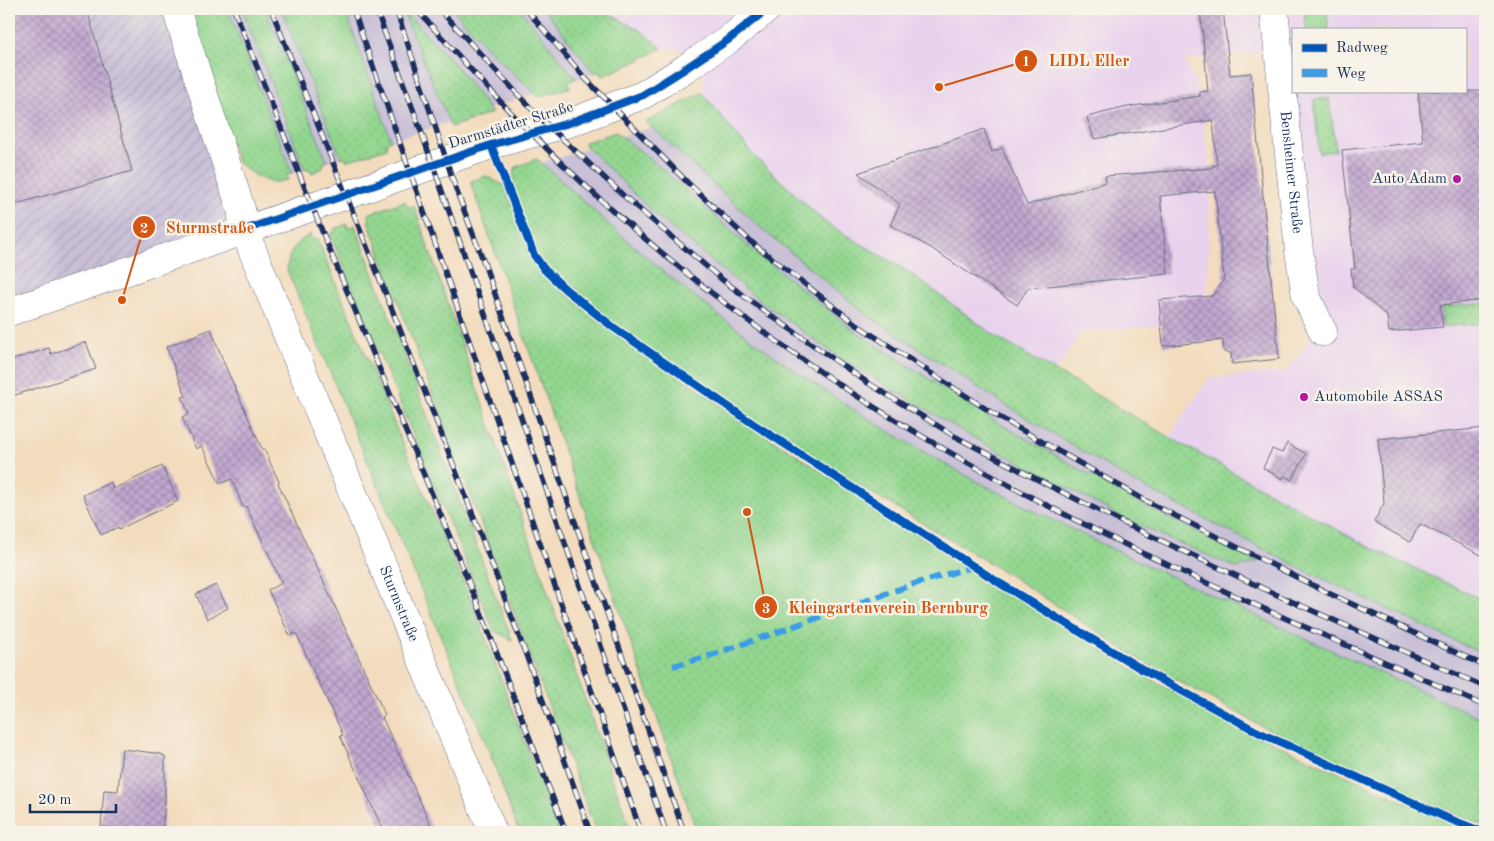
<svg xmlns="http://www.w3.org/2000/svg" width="1494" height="841" font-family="'Old Standard TT',serif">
<defs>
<pattern id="industrial-furrows" width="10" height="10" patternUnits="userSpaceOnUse" patternTransform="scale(1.25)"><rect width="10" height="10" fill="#c9bfd7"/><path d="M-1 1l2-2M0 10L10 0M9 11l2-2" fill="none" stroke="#aca4bb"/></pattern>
<pattern id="grass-dots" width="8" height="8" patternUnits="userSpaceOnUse" patternTransform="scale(1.25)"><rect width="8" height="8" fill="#93d68f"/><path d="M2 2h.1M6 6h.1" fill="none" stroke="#7eb87e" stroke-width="1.8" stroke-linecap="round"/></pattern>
<pattern id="building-cross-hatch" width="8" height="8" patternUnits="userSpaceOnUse" patternTransform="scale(1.25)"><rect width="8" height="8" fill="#c2a8d0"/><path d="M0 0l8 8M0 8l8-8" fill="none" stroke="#9d89ac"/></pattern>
</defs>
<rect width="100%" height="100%" fill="#f7f3e8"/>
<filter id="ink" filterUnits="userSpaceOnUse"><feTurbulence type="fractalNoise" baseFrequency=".02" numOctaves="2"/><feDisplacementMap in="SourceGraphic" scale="10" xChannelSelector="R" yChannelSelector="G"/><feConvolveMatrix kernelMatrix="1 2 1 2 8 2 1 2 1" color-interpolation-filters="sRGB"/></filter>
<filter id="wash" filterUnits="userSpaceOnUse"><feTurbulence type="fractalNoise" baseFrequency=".0096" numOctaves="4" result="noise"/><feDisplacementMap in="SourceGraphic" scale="20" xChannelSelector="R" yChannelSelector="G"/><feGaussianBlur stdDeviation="1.12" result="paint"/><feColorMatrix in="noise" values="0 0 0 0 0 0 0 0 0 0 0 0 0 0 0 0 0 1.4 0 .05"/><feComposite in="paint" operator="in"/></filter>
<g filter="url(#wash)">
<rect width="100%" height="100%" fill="#f3dcbe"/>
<g fill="#e9d2ed" fill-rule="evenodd">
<path d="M602,9H748L701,52L662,48Z"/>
<path d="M784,9H1485V601L1365,545L1169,437L1209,378L1288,371L1317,330L1274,51L1185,60L1199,93L1210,170V194L1207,317L1153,326L1081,332L1056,372L998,338L907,271L826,223L753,155L705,96L703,92L705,59ZM1293,29H1465V91H1293Z"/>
</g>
<path fill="url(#industrial-furrows)" d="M9,9H173L238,209L220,236L9,308Z"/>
<g fill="#c9bfd7">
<path d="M202,9H602L613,16L640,30L598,72L568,82L571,87L539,97L534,94L489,108L492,113L451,127L449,122L386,142L387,148L347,161L345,157L332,160L323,164V168L312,173L310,169L287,175Z"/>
<path d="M705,96L753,155L826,223L907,271L998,338L1169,437L1365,545L1485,601V776L943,529L542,163L651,127Z"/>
</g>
<g fill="url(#grass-dots)" stroke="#578276">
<path d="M187,9H228L292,173L287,175L288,180C285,180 280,182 276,182C262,183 247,170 237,162Z"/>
<path d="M242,9H265L327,161L323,164V168L312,173L310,169L305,170Z"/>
<path d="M281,9H345L391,140L386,143L387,148L347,161L345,157L341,158Z"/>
<path d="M453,9H520L576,79L568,82L571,87L539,97L487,48Z"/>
<path d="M544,9H602L613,16L640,30L662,48L631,64L603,76L598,72L594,73Z"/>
<path d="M1304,9H1326L1329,29H1306Z"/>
<path d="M406,13L457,67L492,113L451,127L406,19Z"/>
<path d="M703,92L705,96L753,155L826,223L907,271L998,338L1169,437L1365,545L1485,601V655L1300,568L1130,480L1004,404L867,315L761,228L646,122Z"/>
<path d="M1329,98L1336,151L1319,153L1314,100Z"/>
<path d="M616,132L653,161L746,244L853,330L995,421L1145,506L1258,562L1237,568L1133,523L974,438L837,356L758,299L656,215L583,143Z"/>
<path d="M537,159C574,191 608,225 645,256C711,312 783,364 856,411C950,471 1050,520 1151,567C1262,619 1374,670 1485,720V826L1403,793L1260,725L1147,664L1011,576L753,422L613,326L545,268L536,254L511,183L516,167Z"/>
<path d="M486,176L505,186L531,256L543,271L557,285L596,319L751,425L1003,590L1138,672L1256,735L1460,827V832H697L472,187L471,181Z"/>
<path d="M405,201L408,207L414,206L631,832H596L368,221L370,220L368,214Z"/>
<path d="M347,224L348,228L355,225L512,640L494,631L330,234L335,232L334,229Z"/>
<path d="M310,234L312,240L317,238L401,440L471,600L559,832H519L489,751L287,270C289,251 294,245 310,234Z"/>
<path d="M1484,303L1485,323L1443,327L1442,307Z"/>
</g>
<g id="blocks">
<g fill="url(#building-cross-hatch)">
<path d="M9,9H87L132,171L9,206Z"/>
<path d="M1200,9H1223L1230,75L1251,73L1279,359L1232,364L1231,353L1224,352L1223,340L1163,346L1159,300L1212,296L1224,279L1215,191L1160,196L1168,274L1028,288L1017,305L931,248L890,225L900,204L858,173L984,129L992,152L1002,148L1027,205L1106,182L1105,176L1212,168V166L1217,165L1213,120L1094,139L1087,117L1127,107L1200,96V92L1208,91Z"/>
<path d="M1418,91H1485V300L1440,305L1443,327L1389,332L1387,316L1353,287L1351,269H1355L1342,150L1423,142Z"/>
<path d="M211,329L224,363L262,449H264L279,482L278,483L385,715L382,717L434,832H384L340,736L343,735L296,633L290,636L268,590L282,583L246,506L243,507L232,479L220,484L202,446L196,449L182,417L189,414L182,397L186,396L166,347Z"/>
<path d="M86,342L96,369L9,397V361L49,348L51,354Z"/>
<path d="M1485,428V557L1420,524L1410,542L1374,522L1384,503L1378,439Z"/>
<path d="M1287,443L1306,454L1292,480L1284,476L1283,479L1263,468L1272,449L1282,453Z"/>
<path d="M162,466L178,501L119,529L118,527L101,535L83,495L111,482L113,489Z"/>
<path d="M216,585L228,608L207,619L196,594Z"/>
<path d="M122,749L162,754V755L165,756V802L162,832L101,827L104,790L118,791Z"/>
</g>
</g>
</g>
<g filter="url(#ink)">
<use href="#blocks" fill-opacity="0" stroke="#676c80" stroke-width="1"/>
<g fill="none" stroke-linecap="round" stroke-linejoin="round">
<defs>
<g id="street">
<path id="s1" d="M176,9L241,209L244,230L493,832"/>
<path id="s2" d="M1274,9L1299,251L1306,296L1323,332"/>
<path d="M9,312L491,145L569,123L643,95L686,68L728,40L767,9"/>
</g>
</defs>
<use href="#street" stroke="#676c80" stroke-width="29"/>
<use href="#street" stroke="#fff" stroke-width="28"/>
<defs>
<g id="rail">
<path d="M234,9L324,236L475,597L566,832"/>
<path d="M271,9C381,282 493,554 590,832"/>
<path d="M353,9L641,832"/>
<path d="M376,9L421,131L666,832"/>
<path d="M396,9L457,192L483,260L684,832"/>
<path d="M416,9C453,49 488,90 526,128C618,222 722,306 831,379C1034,515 1263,608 1485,706"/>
<path d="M439,9L538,116L625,197L720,278L760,308L868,383L956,437L1050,486L1130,526L1286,599L1485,687"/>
<path d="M526,9L584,77L688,183L750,241L857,325L997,416L1146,501L1324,591L1485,666"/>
</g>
</defs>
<use href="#rail" stroke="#1b2f5e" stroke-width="5.5"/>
<use href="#rail" stroke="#f7f3e8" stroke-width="4" stroke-dasharray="11" stroke-linecap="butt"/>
<path stroke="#3b9de6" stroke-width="6" stroke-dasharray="12 6" stroke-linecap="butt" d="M673,666L706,657L914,584L975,566"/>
<defs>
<g id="cycleway">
<path d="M491,145L534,255L544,269L565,289L613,327L752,423L1001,584L1143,670L1258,732L1447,818L1483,832"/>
<path d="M244,230L491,145L569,123L643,95L686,68L728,40L767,9"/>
</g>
</defs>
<use href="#cycleway" stroke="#f7f3e8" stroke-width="11"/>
<use href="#cycleway" stroke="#0057b8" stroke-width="8"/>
</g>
</g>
<g fill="#b5179e" stroke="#f7f3e8" stroke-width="2">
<circle cx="1457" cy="179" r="5"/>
<circle cx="1304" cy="397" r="5"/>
</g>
<g text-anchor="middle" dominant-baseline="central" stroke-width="5" stroke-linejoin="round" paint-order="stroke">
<g font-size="15" fill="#1b2f5e" stroke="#f7f3e8">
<text transform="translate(511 126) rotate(-17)">Darmstädter Straße</text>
<text stroke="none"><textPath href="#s2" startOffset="164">Bensheimer Straße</textPath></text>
<text stroke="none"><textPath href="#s1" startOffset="636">Sturmstraße</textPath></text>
</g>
<g font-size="15" fill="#1b2f5e" stroke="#f7f3e8" text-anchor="end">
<text x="1447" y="179">Auto Adam</text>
<text x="1314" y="397" text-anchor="start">Automobile ASSAS</text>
</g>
</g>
<path fill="none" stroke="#d45514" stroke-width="2" d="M939 87L1026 61M122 300L144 227M747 512L766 607"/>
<g fill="#d45514" stroke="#f7f3e8" stroke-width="2">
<circle cx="939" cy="87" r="5"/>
<circle cx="122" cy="300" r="5"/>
<circle cx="747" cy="512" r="5"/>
<circle cx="1026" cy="61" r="12"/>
<circle cx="144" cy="227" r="12"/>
<circle cx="766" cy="607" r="12"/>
</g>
<g font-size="15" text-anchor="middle" font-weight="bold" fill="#fff">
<text x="1026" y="66">1</text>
<text x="144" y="233">2</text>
<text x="766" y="613">3</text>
</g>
<g font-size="16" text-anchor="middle" font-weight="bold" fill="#d45514" stroke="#f7f3e8" stroke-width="5" stroke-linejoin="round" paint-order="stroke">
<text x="1089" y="66">LIDL Eller</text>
<text x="210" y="233">Sturmstraße</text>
<text x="888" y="613">Kleingartenverein Bernburg</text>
</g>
<rect width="1494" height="841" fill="none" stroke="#f7f3e8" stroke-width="30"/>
<rect x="1292" y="28" width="175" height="65" fill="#f7f3e8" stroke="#9fa5b1"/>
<rect x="1302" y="44" width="25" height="8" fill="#0057b8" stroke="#9fa5b1"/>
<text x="1336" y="52" font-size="15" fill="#1b2f5e">Radweg</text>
<rect x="1302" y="69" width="25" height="8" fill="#3b9de6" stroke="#9fa5b1"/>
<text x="1336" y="78" font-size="15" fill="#1b2f5e">Weg</text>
<path d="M30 804v8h86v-8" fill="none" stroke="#1b2f5e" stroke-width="2.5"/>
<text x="38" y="804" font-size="15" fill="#1b2f5e" stroke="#f7f3e8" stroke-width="4" paint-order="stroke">20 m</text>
</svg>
